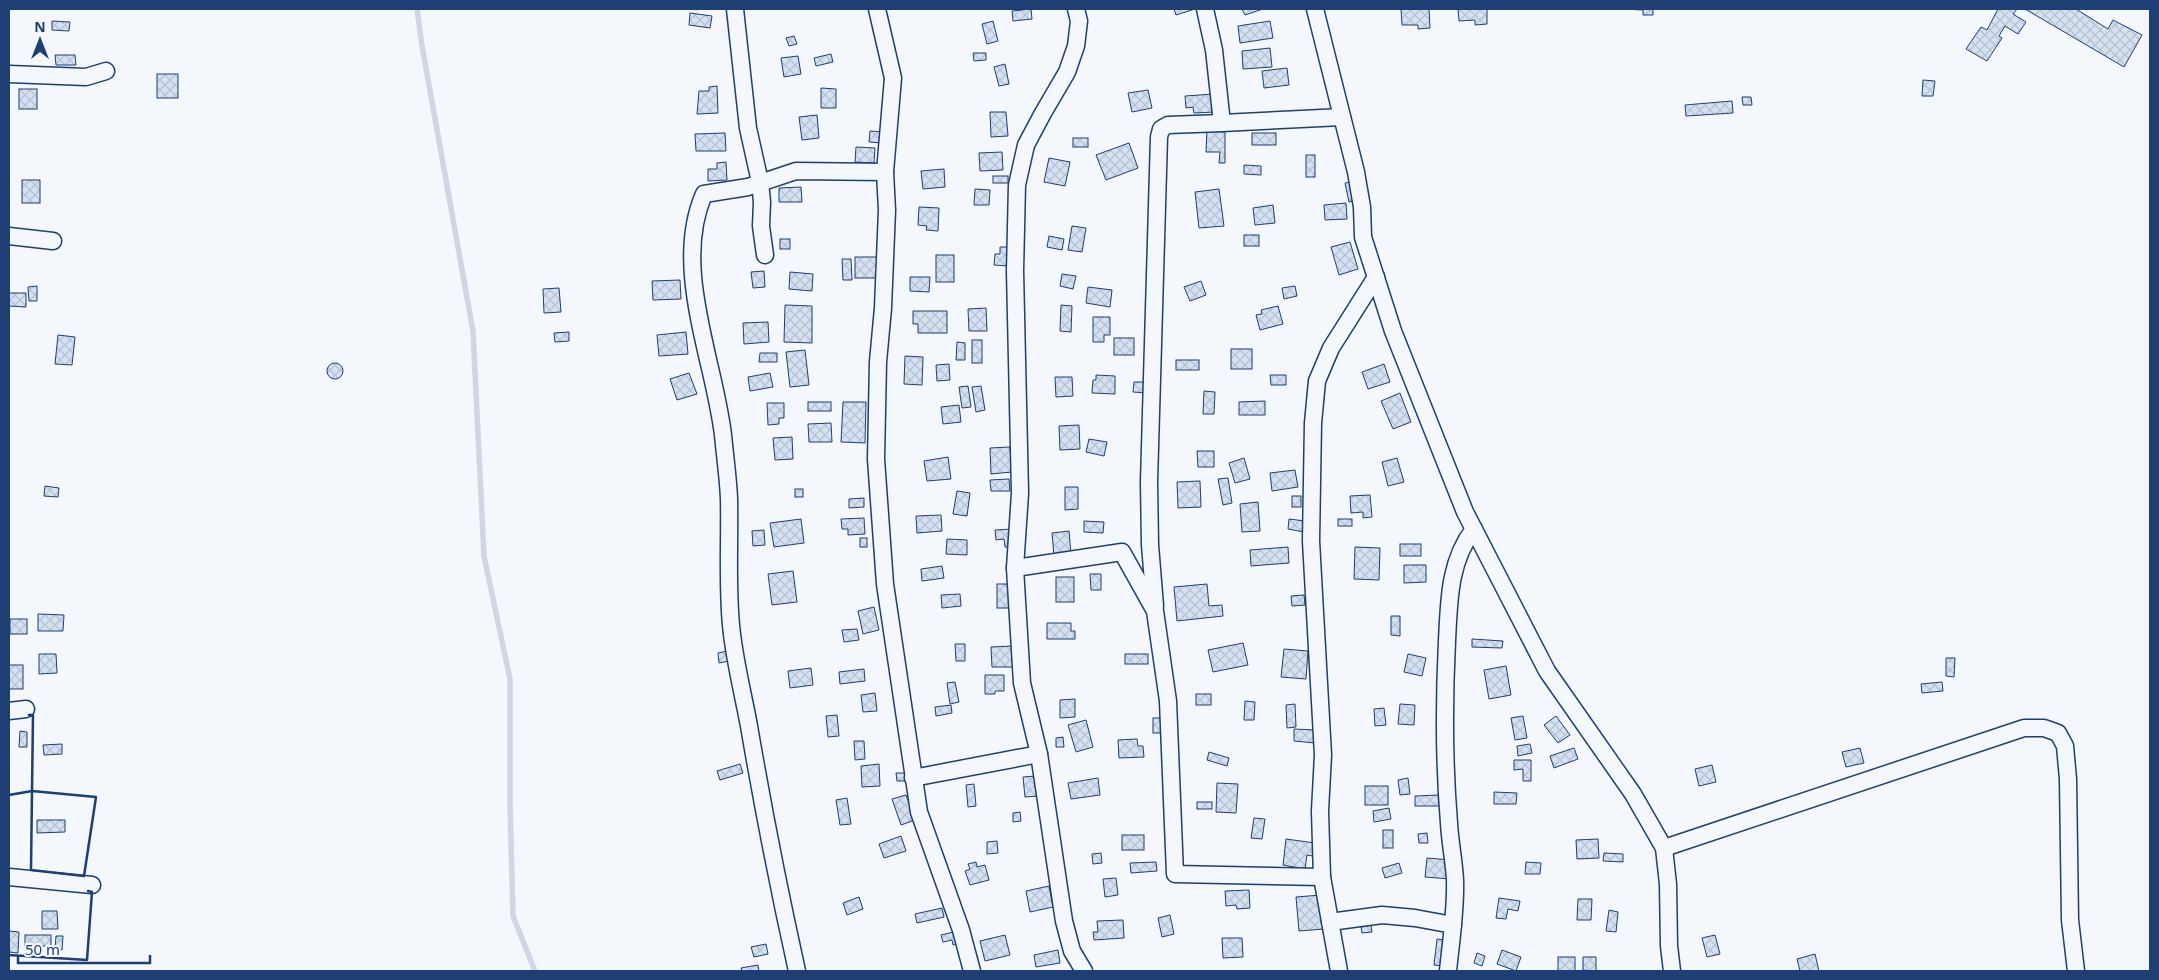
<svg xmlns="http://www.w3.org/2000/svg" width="2159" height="980" font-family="'Noto Sans',sans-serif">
<defs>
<pattern id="building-cross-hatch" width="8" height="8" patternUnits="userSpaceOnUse" patternTransform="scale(1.25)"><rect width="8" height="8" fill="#d5e0f0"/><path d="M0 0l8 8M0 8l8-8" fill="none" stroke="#b6c1d1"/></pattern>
</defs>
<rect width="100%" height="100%" fill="#f4f7fb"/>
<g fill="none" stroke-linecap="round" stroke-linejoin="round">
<path stroke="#cfd7e4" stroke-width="5.5" d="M417,9L422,46L473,331L484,556L510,679V804L513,916L535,971"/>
</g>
<g fill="url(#building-cross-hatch)" stroke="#1d3f73">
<path d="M1031,9L1032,19L1013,21L1012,11Z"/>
<path d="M1174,9H1195L1176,15Z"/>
<path d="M1242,9H1263L1245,15Z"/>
<path d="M1401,9H1429L1430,28L1418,29V25H1402Z"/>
<path d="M1458,9H1487V24L1475,25V20L1459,21Z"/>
<path d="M1623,9H1673H1653V15H1643V10Z"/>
<path d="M1998,9H2017L2013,14L2026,22L2018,34L2005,26L1999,36L2002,38L1987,61L1966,49L1981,27L1987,30Z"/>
<path d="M2025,9H2076L2108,29L2113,20L2142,35L2124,67Z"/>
<path d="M690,13L712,16L710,28L689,25Z"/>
<path d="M52,21L70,22L69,31L52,30Z"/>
<path d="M993,21L998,41L987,44L982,24Z"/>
<path d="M1270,21L1273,38L1240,43L1238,26Z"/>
<path d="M794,36L797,44L789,46L786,38Z"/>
<path d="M1270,48L1272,67L1243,69L1242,51Z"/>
<path d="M973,53H986V60L974,61Z"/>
<path d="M831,54L833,62L816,66L814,58Z"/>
<path d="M55,55H75L76,65H56Z"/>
<path d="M798,56L801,74L784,77L781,58Z"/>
<path d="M1005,64L1009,84L999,86L994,67Z"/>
<path d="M1287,68L1289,85L1264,88L1262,71Z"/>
<rect x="157" y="74" width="21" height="24"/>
<path d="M1923,80L1935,81L1933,96H1922Z"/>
<path d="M717,86L718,113L697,114L699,91H709V87Z"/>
<path d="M821,88L836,89V108H821Z"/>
<rect x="19" y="89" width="18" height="20"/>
<path d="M1148,90L1152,108L1132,112L1128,93Z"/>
<path d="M1214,94L1215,112L1194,113L1193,107L1186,108L1185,96Z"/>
<path d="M1742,97H1751L1752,105H1743Z"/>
<path d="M1732,101L1733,113L1686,116L1685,105Z"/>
<path d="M990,112H1006L1008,136L991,137Z"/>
<path d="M817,115L819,138L802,140L799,117Z"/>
<path d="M1207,128L1225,129V163H1219L1220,152H1206Z"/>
<path d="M870,131L884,132L883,143L869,142Z"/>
<path d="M725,133L726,151H696L695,134Z"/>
<rect x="1252" y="133" width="24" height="12"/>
<rect x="1073" y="138" width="15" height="9"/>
<path d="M1129,143L1138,168L1106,180L1096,155Z"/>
<path d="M856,147L875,148L874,163L855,162Z"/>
<path d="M1002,152L1003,170L980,171L979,153Z"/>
<rect x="1306" y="155" width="9" height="22"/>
<path d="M1049,158L1070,162L1065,186L1044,182Z"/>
<path d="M726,162L727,180L708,181V169H717V163Z"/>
<path d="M1244,165L1261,166V175L1244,174Z"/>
<path d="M944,169L945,187L923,189L921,171Z"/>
<rect x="993" y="176" width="15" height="7"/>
<rect x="22" y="180" width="18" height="23"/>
<path d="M1353,181L1358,200L1349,202L1345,183Z"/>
<path d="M801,187L802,202H779V188Z"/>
<path d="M975,189L990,190L989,205H974Z"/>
<path d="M1219,189L1224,226L1199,228L1195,192Z"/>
<path d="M1346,203L1347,219L1325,220L1324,205Z"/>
<path d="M1273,205L1275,223L1255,225L1253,208Z"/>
<path d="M919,207L939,208L938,231L926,230L927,226L918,225Z"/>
<path d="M1072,226L1086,228L1082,252L1068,250Z"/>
<rect x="1244" y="235" width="15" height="11"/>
<path d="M1049,236L1064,239L1062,250L1047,247Z"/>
<rect x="780" y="239" width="10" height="10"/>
<path d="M1350,242L1358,269L1339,275L1331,247Z"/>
<path d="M1000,247H1009L1008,266L994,265L995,254H1000Z"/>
<rect x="936" y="255" width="18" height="27"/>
<rect x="855" y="257" width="22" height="21"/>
<path d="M842,259H851L852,280H843Z"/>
<path d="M764,271L765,287L753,288L751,272Z"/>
<path d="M790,272L813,274L812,291L789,289Z"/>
<path d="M1062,274L1076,276L1073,289L1060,286Z"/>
<path d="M910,277H930L929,292L910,291Z"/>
<path d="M680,280L681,299L653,300L652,281Z"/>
<path d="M1201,281L1206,295L1190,301L1184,287Z"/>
<path d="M37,286V301H29L28,287Z"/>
<path d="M1295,286L1297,296L1284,299L1282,288Z"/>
<path d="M1088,287L1112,290L1110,307L1086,303Z"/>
<path d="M559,288L561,312L544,313L543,289Z"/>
<path d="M9,293H26V307L9,306Z"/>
<path d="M785,305L812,306V343L784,342Z"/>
<path d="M1061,305L1072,306L1071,332L1060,331Z"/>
<path d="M1278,306L1283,324L1260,330L1256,315L1262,314L1261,310Z"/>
<path d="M986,308L987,331H969L968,309Z"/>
<path d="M913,311H947V333H918V324H913Z"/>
<path d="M1093,317H1110V335H1104V342H1093Z"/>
<path d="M768,322L769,342L744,344L743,323Z"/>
<path d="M569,332V341L555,342L554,333Z"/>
<path d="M686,332L688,354L659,356L657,335Z"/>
<path d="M58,335L75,337L72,365L55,364Z"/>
<rect x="1114" y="338" width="20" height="17"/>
<rect x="972" y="340" width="10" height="23"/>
<path d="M957,342L965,343V360H956Z"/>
<rect x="1231" y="349" width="21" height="20"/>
<path d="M805,350L809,385L790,387L786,352Z"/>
<path d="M760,353H777V362H759Z"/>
<path d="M905,356L923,357L922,385L904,384Z"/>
<rect x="1176" y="360" width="23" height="10"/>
<circle cx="335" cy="371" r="8"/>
<path d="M949,364L950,380L937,381L936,365Z"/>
<path d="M1384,364L1390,382L1368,389L1362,372Z"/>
<path d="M689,373L697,394L677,400L670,379Z"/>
<path d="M770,373L773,387L750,391L748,377Z"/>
<path d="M1096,375L1115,376V394L1092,393L1093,380H1096Z"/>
<path d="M1270,375H1286V385H1271Z"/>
<path d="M1055,377H1072L1073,396L1056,397Z"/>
<path d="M1134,382H1147V393L1133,392Z"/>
<path d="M968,386L971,407L962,408L959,387Z"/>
<path d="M981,386L985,410L976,412L972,387Z"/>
<path d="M1204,391L1215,392L1214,414H1203Z"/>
<path d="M1400,393L1411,422L1393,429L1381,401Z"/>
<path d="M1265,401V415H1239V402Z"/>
<rect x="808" y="402" width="23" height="9"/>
<path d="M843,402H866L865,443L841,442Z"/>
<path d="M767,403H784V418H779V424L768,425Z"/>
<path d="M959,405L961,422L943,424L941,407Z"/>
<path d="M831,423L832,442H809L808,424Z"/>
<path d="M1079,425L1080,449L1060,450L1059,426Z"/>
<path d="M792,437L793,459L775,460L773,438Z"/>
<path d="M1089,439L1107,442L1104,456L1086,452Z"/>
<path d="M1010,447L1012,472L991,474L990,448Z"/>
<path d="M1197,451H1214V467H1198Z"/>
<path d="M948,457L951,479L927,481L924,461Z"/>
<path d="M1244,458L1250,479L1235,483L1229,463Z"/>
<path d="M1397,458L1404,482L1388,486L1382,462Z"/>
<path d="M1295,470L1298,487L1272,491L1270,473Z"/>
<path d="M1228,478L1232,503L1223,505L1218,479Z"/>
<path d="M1009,479L1010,491H991L990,480Z"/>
<path d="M1200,481L1201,507L1178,508L1177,482Z"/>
<path d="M45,486L59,488L58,497L44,496Z"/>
<path d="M1065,487H1078V509L1065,510Z"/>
<rect x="795" y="489" width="8" height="8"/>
<path d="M957,491L970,493L967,516L953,514Z"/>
<path d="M1370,495L1372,517L1363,518V512L1351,513L1350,496Z"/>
<rect x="1292" y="496" width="9" height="11"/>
<path d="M864,498V507L849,508V499Z"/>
<path d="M1258,502L1260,531L1242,532L1240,504Z"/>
<path d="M941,515L942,531L917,533L916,516Z"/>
<path d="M864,518L865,534L848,535V529H842L841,519Z"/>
<path d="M801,519L804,543L774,547L770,523Z"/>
<path d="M1289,519L1305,521L1304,532L1288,529Z"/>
<rect x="1338" y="519" width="14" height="7"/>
<path d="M1084,521L1104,522L1103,533L1084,532Z"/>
<path d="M1013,529L1014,547H1005L1004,539L996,540L995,530Z"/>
<path d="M764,530L765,545L753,546L752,531Z"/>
<path d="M1069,531L1071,554L1054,556L1052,533Z"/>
<rect x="860" y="538" width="7" height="9"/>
<path d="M947,539L967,540V555L946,554Z"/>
<rect x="1400" y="544" width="21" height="12"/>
<path d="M1288,547L1289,563L1251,566L1250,550Z"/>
<path d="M1355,547L1380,548L1379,580L1354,579Z"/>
<path d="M1404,565H1426V582L1404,583Z"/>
<path d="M942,566L944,578L922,581L921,569Z"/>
<path d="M793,571L797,602L772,605L768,574Z"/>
<path d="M1090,574H1101V590H1091Z"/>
<rect x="1056" y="577" width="18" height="25"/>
<rect x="997" y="584" width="17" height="24"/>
<path d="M1207,584L1209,606L1222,605L1223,616L1177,621L1174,587Z"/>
<path d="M960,594L961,606L942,608L941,595Z"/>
<path d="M1304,595L1305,605L1292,606L1291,596Z"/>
<path d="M874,607L879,630L863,634L858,611Z"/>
<path d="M38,614L64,615L63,631H38Z"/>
<path d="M1391,616H1400V636L1391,635Z"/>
<rect x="10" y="619" width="17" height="15"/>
<path d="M1047,623H1071V631H1075V639H1047Z"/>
<path d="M857,629L859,640L844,642L842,630Z"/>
<path d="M1472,639L1503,641L1502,648L1472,647Z"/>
<path d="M1243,643L1248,665L1213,672L1208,650Z"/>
<path d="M955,644H965V661H956Z"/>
<path d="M1013,646V667H992L991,647Z"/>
<path d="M1284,649L1308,651L1306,679L1281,677Z"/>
<path d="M732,650L734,660L719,663L718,653Z"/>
<path d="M39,654H56L57,673L39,674Z"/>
<rect x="1125" y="654" width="23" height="10"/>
<path d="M1408,654L1426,658L1422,676L1404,672Z"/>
<path d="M1946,658H1955L1954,677L1946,676Z"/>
<rect x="9" y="665" width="14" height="24"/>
<path d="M1506,666L1511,695L1489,699L1484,670Z"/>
<path d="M811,668L813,685L790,688L788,671Z"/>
<path d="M864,669L865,681L840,684L839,672Z"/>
<path d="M985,675H1004V691H995V694H985Z"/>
<path d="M955,682L959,702L950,704L947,683Z"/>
<path d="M1942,682L1943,691L1922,693L1921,684Z"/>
<path d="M875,693L877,711L863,712L861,695Z"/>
<rect x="1196" y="694" width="15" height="11"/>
<path d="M1075,699V717L1060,718V700Z"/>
<path d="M1245,701L1255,702L1254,720H1244Z"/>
<path d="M1295,704L1296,727L1287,728L1286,705Z"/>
<path d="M1400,704L1415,705L1414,725L1398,724Z"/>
<path d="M951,705L952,713L936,716L935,707Z"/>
<path d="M1384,708L1386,725L1375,726L1374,709Z"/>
<path d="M837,715L839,736L828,737L826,716Z"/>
<path d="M1523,716L1527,738L1515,740L1511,718Z"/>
<path d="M1556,716L1570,735L1558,743L1544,725Z"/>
<rect x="1153" y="718" width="11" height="15"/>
<path d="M1086,720L1093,747L1076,752L1068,725Z"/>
<path d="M1294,729L1316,730L1315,743L1294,741Z"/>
<path d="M20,731L27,732V747H19Z"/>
<path d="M1063,737L1064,747H1056V738Z"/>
<path d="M1137,739L1138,746H1143L1144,757L1119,758L1118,740Z"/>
<path d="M854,741H864L865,759L855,760Z"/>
<path d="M62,744V754L44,755L43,745Z"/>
<path d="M1530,744L1532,753L1518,756L1517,746Z"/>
<path d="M1574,748L1578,759L1554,768L1550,756Z"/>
<path d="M1860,748L1864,763L1846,767L1842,752Z"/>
<path d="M1209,752L1229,758L1227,766L1207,760Z"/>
<path d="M1514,760H1531V781H1523V769L1514,770Z"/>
<path d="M740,764L743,773L720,780L717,771Z"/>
<path d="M879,764L880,786L862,787L861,766Z"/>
<path d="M1712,765L1716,782L1699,786L1695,769Z"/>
<path d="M896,773H905V781H897Z"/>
<path d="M1036,776L1038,796L1025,797L1023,777Z"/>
<path d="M1098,778L1100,795L1071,799L1068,783Z"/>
<path d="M1408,778L1410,794L1400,795L1398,780Z"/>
<path d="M1217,783L1238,784L1236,813L1216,812Z"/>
<path d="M974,784L976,806L968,807L966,785Z"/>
<rect x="1365" y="786" width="23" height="19"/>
<path d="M1494,792L1517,793L1516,804H1494Z"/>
<path d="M906,795L915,820L901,825L892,799Z"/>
<path d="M1439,795L1440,806H1415V796Z"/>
<path d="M847,798L851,824L840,825L836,800Z"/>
<rect x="1197" y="802" width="15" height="7"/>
<path d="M1389,808L1391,819L1374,822L1373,811Z"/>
<path d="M1020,812L1021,821L1013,822V813Z"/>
<path d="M1254,818L1265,819L1262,839L1251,838Z"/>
<path d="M37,820H65V832L37,833Z"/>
<rect x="1383" y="830" width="10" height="18"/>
<path d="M1427,833L1428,843H1419L1418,834Z"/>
<rect x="1122" y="835" width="22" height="15"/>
<path d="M901,836L906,851L884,858L879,844Z"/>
<path d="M1286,839L1315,843L1313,856L1307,855L1305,869L1283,865Z"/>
<path d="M1598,839L1599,858L1577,859L1576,840Z"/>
<path d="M997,841L998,853L987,854V842Z"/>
<path d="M1101,853L1102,863L1093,864L1092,854Z"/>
<path d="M1604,853L1623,854V862L1603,861Z"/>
<path d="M1427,858L1451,860L1450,879L1425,877Z"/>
<path d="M976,862L977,867L985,865L989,880L970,885L965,871L970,869L968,864Z"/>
<path d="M1156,862L1157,871L1131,873L1130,863Z"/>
<path d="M1526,862L1541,863L1540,874H1525Z"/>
<path d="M1399,863L1402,873L1385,878L1382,868Z"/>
<path d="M1116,878L1118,895L1105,897L1103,879Z"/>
<path d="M1049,886L1053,907L1030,912L1026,891Z"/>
<path d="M1249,890L1250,908L1237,909L1236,905L1226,906L1225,891Z"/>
<path d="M1321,895L1324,929L1299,931L1296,897Z"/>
<path d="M859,897L863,909L847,915L843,903Z"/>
<path d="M1499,898L1520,901L1518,911L1508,909L1506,919L1496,918Z"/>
<path d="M1578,899H1592L1591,920H1577Z"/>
<path d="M942,908L944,917L917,923L915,914Z"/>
<path d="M1609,910L1618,912L1616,932L1606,931Z"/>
<path d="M42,911H57L58,929H42Z"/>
<path d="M1170,915L1174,934L1162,937L1158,918Z"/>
<path d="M1123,920L1124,938L1094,940L1093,932H1098L1097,921Z"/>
<path d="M1371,925L1372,932L1362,933L1361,927Z"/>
<path d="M9,931L19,932L18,953L9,952Z"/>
<path d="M958,931L961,943L953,945L952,940L943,942L941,935Z"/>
<rect x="25" y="935" width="26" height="11"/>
<path d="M1005,935L1010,955L985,961L980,941Z"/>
<path d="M1715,935L1720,954L1707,957L1702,938Z"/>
<path d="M56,936H63L62,950L55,949Z"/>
<path d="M1222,938H1242L1243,957L1223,958Z"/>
<path d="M1437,939L1445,940L1443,966L1434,965Z"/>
<path d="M766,944L768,954L754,957L751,947Z"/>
<path d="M1058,950L1060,963L1036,967L1034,955Z"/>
<path d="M1502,950L1521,957L1516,971L1497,964Z"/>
<path d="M1477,953L1485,956L1482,966L1474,963Z"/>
<path d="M1815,954L1819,971H1800L1797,959Z"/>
<rect x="1558" y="957" width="17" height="14"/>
<path d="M1583,957H1596V971L1583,970Z"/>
<path d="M758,965L759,971H742L741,968Z"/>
</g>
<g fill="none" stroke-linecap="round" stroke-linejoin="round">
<defs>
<g id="minor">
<path d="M735,9L748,128L760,182L762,202L761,226L765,255"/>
<path d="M877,9L893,78L885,172L887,210L883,308L878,362L876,459L885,584L919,812L961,930L972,971"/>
<path d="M1076,9L1079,21L1076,46L1067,72L1043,113L1026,145L1017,185L1015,271L1020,493L1015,568L1022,683L1039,754L1064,921L1072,951L1084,971"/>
<path d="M1205,9L1214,50L1222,123L1342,117"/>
<path d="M1315,9L1356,172L1362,207L1363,237L1393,331L1465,512L1547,671L1633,794L1664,848L1668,884L1669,946L1672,971"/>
<path d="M9,74L86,77L106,71"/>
<path d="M9,236L53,241"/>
<path d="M1015,568L1122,552L1155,611L1168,701L1175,874L1322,877"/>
<path d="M1155,606L1150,545L1149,482L1159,137L1161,129L1168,125L1222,123"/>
<path d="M9,711L26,709"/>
<path d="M913,778L1039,754"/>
<path d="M1664,848L2024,728H2044L2058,733L2065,746L2068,779L2070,920L2076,971"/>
<path d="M9,877L92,885"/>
<path d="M1330,922L1382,915L1415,918L1453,925"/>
<path d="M797,971C779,890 763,808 749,726C743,693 734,659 731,625C727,582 730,541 729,498C728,477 725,456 723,435C714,359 672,267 704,194L748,187L796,171L885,172"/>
<path d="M1339,971L1322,877L1320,811L1323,755L1311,541L1313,423L1317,381L1331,348L1376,277"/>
<path d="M1448,971C1451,941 1456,910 1455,880C1454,861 1450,842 1449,823C1444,763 1444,701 1447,641C1449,601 1449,561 1474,529"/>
</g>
</defs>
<use href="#minor" stroke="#1d3f73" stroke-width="19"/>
<use href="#minor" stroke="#f4f7fb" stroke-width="16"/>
<g stroke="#1d3f73" stroke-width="2.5">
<path d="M32,791L96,797L84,876L31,870Z"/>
<path d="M9,795L32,791L33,715H29"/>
<path d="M9,955L87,960L92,892L88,891"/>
</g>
</g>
<rect width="2159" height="980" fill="none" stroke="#1d3f73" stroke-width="20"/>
<g transform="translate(40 40)" stroke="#f4f7fb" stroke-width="4" paint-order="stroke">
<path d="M0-4L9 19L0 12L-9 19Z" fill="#1d3f73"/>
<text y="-8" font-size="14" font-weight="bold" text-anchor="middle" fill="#1d3f73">N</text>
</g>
<path d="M18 955v8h132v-8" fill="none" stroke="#1d3f73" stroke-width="2.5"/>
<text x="25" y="955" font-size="15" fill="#1d3f73" stroke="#f4f7fb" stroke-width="4" paint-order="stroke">50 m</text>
</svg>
